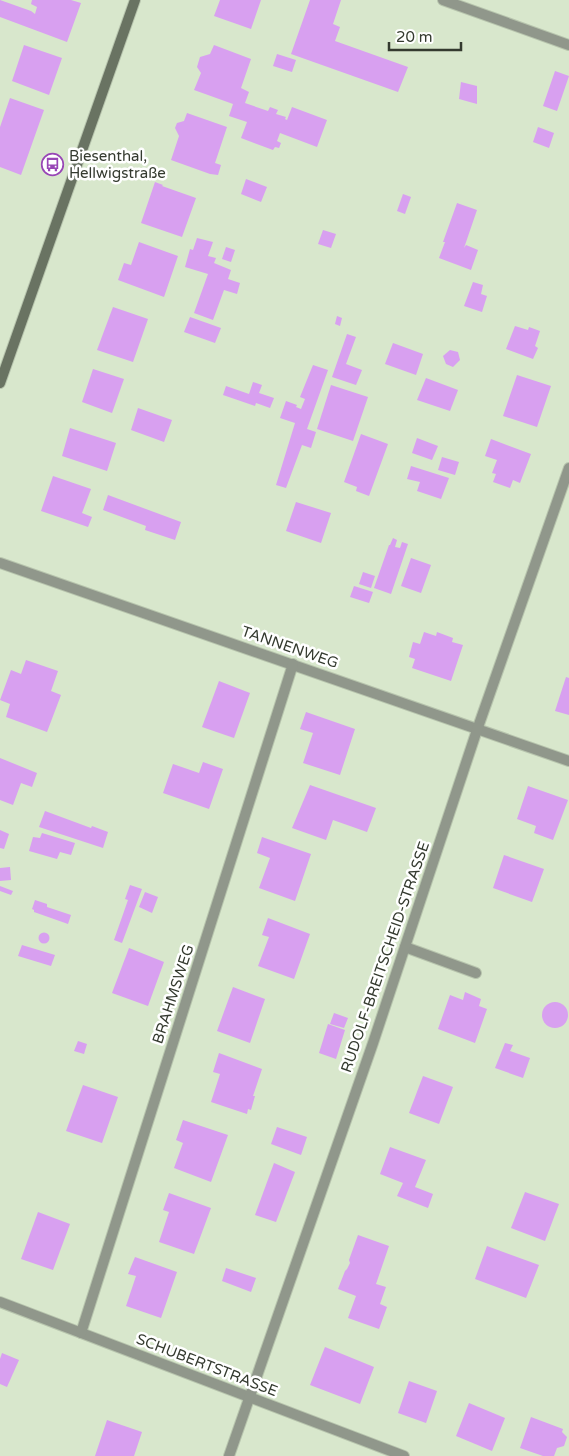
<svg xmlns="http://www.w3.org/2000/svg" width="569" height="1456" font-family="'Varela Round',sans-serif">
<rect width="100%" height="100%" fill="#d8e7cc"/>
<g fill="#d8a0f0">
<path d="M0,0L31,11L35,14L37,7L31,4L32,0H71L81,3L67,42L0,17Z"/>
<path d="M220,0H261L251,29L214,16Z"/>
<path d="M310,0H341L333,24L340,27L335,41L408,67L398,92L291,54Z"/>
<path d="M24,45L62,58L49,95L12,81Z"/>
<path d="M214,45L251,59L241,88L249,92L245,103L268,111L270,107L278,110L276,114L286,117L285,119L287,120L292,107L327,120L317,147L280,133L277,141L281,143L279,148L275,147L273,150L241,138L247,122L229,116L233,104L194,90L201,73L197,67L200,57L210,54Z"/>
<path d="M277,54L296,60L292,72L273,66Z"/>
<path d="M555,71L569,76L557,111L543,106Z"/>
<path d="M461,82L477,86V104L459,99Z"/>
<path d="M10,98L44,110L21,175L0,167V127Z"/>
<path d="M187,113L227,127L215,163L221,165L218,175L210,174L171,160L179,136L175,128L177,123L184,121Z"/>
<path d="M538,127L554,133L549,148L533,142Z"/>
<path d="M246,179L267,187L261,202L241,194Z"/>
<path d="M155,182L163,185L162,186L196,198L182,237L141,223Z"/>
<path d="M403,194L411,197L405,214L397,211Z"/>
<path d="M457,203L477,210L464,248L466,245L478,250L471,270L439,258L445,242H443Z"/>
<path d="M323,230L336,234L331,248L318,244Z"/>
<path d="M197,238L213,242L208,256L216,258L214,263L231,270L228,279L240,283L237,294L224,290L213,320L194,313L208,274L185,267L190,249L193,250Z"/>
<path d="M139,242L178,256L164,297L118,280L124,263L131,265Z"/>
<path d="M226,247L235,250L231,262L222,259Z"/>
<path d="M473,282L483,285L481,294L487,296L482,312L464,306Z"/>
<path d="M113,307L148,319L133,362L97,350Z"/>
<path d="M337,316L342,318L340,326L335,324Z"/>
<path d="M190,317L221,328L215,343L184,332Z"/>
<path d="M515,326L528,330L529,327L540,331L535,346L538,348L533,359L506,349Z"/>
<path d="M347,334L356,337L346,364L362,370L356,385L332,377Z"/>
<path d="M393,343L423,354L416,375L385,364Z"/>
<path d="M450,350L458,352L460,360L453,367L446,364L443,356Z"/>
<path d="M313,365L328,370L307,429L316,432L311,448L302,445L286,488L276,485L295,423L280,418L286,401L297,405L296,407L301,409L305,399L300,397Z"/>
<path d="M93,369L124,379L112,413L82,402Z"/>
<path d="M517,375L551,386L537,427L503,416Z"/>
<path d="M426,378L458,390L450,411L417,400Z"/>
<path d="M253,382L262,385L259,393L274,398L270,408L256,403L255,406L223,395L226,386L249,394Z"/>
<path d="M331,385L368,397L353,441L317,429Z"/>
<path d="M138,408L172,420L164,442L131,430Z"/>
<path d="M70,428L116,443L107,471L62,456Z"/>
<path d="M361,434L388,444L369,496L356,491L357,487L344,482Z"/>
<path d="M417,438L438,446L432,460L412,453Z"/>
<path d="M491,439L531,454L520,483L513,480L510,488L493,482L496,474L492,473L497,460L485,456Z"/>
<path d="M442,457L459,462L455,475L438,470Z"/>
<path d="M411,466L449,478L441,499L417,491L420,482L407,479Z"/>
<path d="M53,476L91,489L82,513L92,517L88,527L41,511Z"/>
<path d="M108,495L181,522L175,540L145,530L146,526L103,510Z"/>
<path d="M296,502L331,513L321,543L286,531Z"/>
<path d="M393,538L397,540L395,547L400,548L402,542L408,544L391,594L374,588L389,545H390Z"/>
<path d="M411,558L431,565L421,593L401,586Z"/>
<path d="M363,572L375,576L371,588L359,584Z"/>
<path d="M354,586L373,592L369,603L350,597Z"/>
<path d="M424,632L436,636L437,632L453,638L452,642L463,645L451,681L412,668L415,659L409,657L413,642L420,644Z"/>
<path d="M26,660L58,671L51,691L61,695L47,732L6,717L10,704L0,700L11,670L21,674Z"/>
<path d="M566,677L569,678V715L555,711Z"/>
<path d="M219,681L250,693L234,738L202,727Z"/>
<path d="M306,712L355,729L340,775L303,763L313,733L300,729Z"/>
<path d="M0,758L37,773L32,787L21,783L13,805L0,800Z"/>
<path d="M203,762L223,769L209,809L163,793L173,764L199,773Z"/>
<path d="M310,785L376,808L367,832L333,820L326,840L292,828Z"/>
<path d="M528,786L568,800L553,840L534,833L536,826L517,819Z"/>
<path d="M45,811L91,828L92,826L108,832L103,848L39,827Z"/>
<path d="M0,830L9,834L4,849L0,848Z"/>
<path d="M42,833L75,843L71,855L60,852L57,859L29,851L33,837L40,838Z"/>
<path d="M262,837L311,854L295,901L259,888L270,858L257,853Z"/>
<path d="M504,855L544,869L532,902L493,888Z"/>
<path d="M10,867L11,880L0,881V868Z"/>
<path d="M130,885L142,889L122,943L114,940L128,900L125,899Z"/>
<path d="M0,886L13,891L11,895L0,891Z"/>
<path d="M145,892L158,897L152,913L139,907Z"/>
<path d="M35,900L47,904V907L71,915L68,924L34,912V910L32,909Z"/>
<path d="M268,918L310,934L294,979L258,966L269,937L262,935Z"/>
<circle cx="44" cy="938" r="5.5"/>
<path d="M22,945L55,955L51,966L18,956Z"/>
<path d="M129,948L164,962L148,1006L112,993Z"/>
<path d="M233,987L265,999L250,1043L217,1031Z"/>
<path d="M465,992L481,999L479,1006L487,1009L475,1043L438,1029L450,995L463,1000Z"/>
<circle cx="555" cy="1015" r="13"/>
<path d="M334,1013L348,1018L344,1028L330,1024Z"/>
<path d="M328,1024L345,1030L336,1059L319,1053Z"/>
<path d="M78,1041L87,1044L84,1054L74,1051Z"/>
<path d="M505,1043L513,1045L510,1051L530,1058L523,1078L495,1068Z"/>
<path d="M219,1053L262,1069L253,1096H255L251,1110L248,1109L247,1114L211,1102L220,1074L213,1072Z"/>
<path d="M423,1076L453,1087L439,1124L409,1113Z"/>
<path d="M83,1085L118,1097L102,1143L66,1131Z"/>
<path d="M183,1120L228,1135L211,1182L174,1168L183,1143L176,1140Z"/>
<path d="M277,1127L307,1137L301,1155L271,1144Z"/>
<path d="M390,1147L426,1160L415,1187L433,1194L428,1208L397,1196L403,1183L380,1174Z"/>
<path d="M274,1163L295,1172L276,1222L255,1215Z"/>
<path d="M525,1192L559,1204L545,1241L511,1228Z"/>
<path d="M169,1193L211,1208L194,1254L159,1242L169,1212L163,1210Z"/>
<path d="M38,1212L70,1224L53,1270L21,1259Z"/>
<path d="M358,1235L389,1246L376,1284L386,1287L380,1304L387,1307L379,1329L348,1318L356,1296L338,1289L345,1271L347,1269L350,1263L349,1260Z"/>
<path d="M487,1246L539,1265L526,1298L475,1279Z"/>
<path d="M135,1257L177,1272L161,1318L126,1306L136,1276L128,1274Z"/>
<path d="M226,1268L256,1278L251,1292L222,1281Z"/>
<path d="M325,1347L374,1367L360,1404L310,1385Z"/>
<path d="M2,1353L19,1360L7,1387L0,1384V1359Z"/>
<path d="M409,1381L437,1391L426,1423L398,1413Z"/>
<path d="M469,1403L505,1418L492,1451L456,1436Z"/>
<path d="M531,1417L563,1429L562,1432L567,1437L564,1446L557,1448L554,1456H543L520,1448Z"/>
<path d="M107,1420L142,1432L134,1456H95Z"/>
</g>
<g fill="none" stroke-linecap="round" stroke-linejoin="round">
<defs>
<path id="service" d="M405,947L476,973"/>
<g id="minor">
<path d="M443,0L569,45"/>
<path d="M0,563L569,761"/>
<path d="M0,1302L404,1456"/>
<path d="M81,1333L293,664"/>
<path d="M229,1456L373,1043L477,730L569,468"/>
</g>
<path id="secondary" d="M0,383L135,0"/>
</defs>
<use href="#service" stroke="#b7c4ad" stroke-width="12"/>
<use href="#minor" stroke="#b7c4ad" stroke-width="12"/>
<use href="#secondary" stroke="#b7c4ad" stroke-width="12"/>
<use href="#service" stroke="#90978b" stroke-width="10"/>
<use href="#minor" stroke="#90978b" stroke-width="10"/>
<use href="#secondary" stroke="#697362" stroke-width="10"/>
</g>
<defs>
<symbol id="bus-ring" viewBox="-11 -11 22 22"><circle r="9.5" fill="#fff" stroke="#9846b6" stroke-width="1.5"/><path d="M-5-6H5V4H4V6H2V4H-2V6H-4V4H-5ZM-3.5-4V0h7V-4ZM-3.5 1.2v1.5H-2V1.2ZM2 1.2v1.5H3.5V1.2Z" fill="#9846b6"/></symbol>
</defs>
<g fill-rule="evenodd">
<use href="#bus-ring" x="40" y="152" width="25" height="25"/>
</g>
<g text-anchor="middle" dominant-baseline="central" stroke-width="5" stroke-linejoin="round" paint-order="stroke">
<g font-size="15" fill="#343a2f" stroke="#fff" text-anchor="start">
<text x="69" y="156">Biesenthal,<tspan x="69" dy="17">Hellwigstraße</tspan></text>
</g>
<g font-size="15" fill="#343a2f" stroke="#fff">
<text transform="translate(290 647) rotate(19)">TANNENWEG</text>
<text transform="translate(385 957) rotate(-71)">RUDOLF-BREITSCHEID-STRASSE</text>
<text transform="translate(173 994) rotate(-72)">BRAHMSWEG</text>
<text transform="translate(207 1365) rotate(21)">SCHUBERTSTRASSE</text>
</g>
</g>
<path d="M389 42v8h72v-8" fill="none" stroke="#343a2f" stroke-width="2.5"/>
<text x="396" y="42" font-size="15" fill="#343a2f" stroke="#ffffff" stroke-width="4" paint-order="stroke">20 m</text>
</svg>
